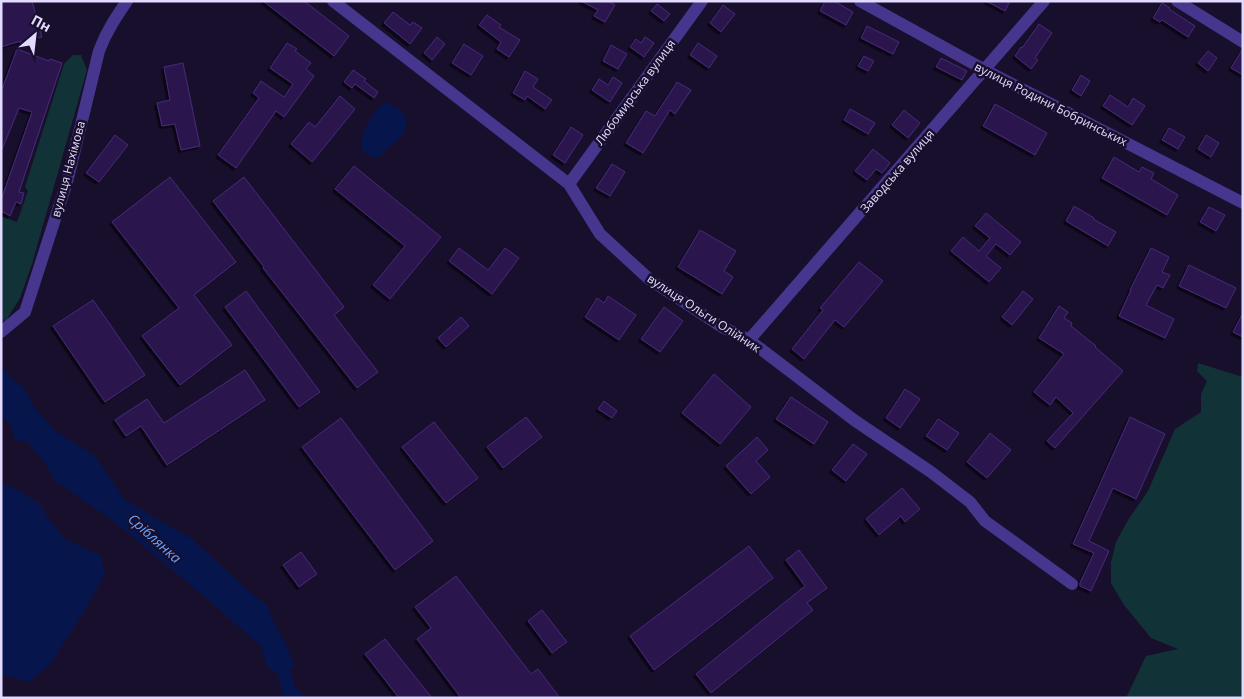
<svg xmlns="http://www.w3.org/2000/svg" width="1244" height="699" font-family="'Open Sans',sans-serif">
<defs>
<filter id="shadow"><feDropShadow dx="-2.5" dy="2.5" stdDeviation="0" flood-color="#0009"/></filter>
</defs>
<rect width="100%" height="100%" fill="#180f2c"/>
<g fill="#113236">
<path d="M73,55H81L87,70L32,264L20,298L7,319L1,322V216L17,222L28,191L25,187L30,171L64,64Z"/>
<path d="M1198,363L1243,377V698H1126L1146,656L1178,649L1151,638L1124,605L1111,583V562L1116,542L1128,520L1148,491L1175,429L1201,412V394L1207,381L1197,371Z"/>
</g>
<g fill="#06164d">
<path d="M385,102C402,108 414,119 401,137C397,141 393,144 389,147C384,152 381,158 373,157C367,156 364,152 361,148C362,128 371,115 385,102Z"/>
<path d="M1,366L12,379L23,387L32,404L54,430L95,456L125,500L192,539L251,593L267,605L273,621L286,645L295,667L290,670L295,687L301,692L304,698H286L281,690L279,676L267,666L261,646L205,597L108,517L55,481L45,463L27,442L15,440L10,424L1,416Z"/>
<path d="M1,482L21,492L40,504L48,518L65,539L100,555L105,574L85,610L51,663L30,682L1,674Z"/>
</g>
<g fill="#2c194e" stroke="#46297c" filter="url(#shadow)">
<path d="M1,1H32L42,37L20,43L21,41L1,47Z"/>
<path d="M263,1H304L349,36L334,56Z"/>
<path d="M581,1H608L615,5L605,22L594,16L598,10Z"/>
<path d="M825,1H834L853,12L846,25L820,11Z"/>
<path d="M986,1H1010L1005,11Z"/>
<path d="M1162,3L1170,8L1169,9L1195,26L1188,37L1162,20L1160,22L1153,18Z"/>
<path d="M657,4L670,14L664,21L651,11Z"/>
<path d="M723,5L735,14L721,32L710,23Z"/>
<path d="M393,12L410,25L413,22L422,28L410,44L384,23Z"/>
<path d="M487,15L501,25L499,27L520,40L509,57L497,49L501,42L479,25Z"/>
<path d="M1039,24L1052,33L1035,58L1038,60L1031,69L1015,56L1021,47L1022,48Z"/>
<path d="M867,26L899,42L893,54L861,38Z"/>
<path d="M437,37L445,44L432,60L424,53Z"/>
<path d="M645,37L654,43L644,57L630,47L636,39L641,43Z"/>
<path d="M287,43L297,49L295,51L311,63L306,69L314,76L284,117L276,111L236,168L218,155L259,98L253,93L261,81L284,97L293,84L270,68Z"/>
<path d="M698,43L717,56L709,68L690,55Z"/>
<path d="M464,44L483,56L471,75L452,63Z"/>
<path d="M611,45L627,54L618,69L603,61Z"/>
<path d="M17,49L49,61L50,59L62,63L19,192L24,193L21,204L16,202L10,216L1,211V200L32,112L19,108L1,152V92Z"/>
<path d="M1242,50H1243V75L1231,68Z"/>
<path d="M1208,51L1217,58L1208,71L1198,63Z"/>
<path d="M864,56L874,61L868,71L858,66Z"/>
<path d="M941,58L967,71L962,80L936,67Z"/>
<path d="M183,63L200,146L181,150L175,124L162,126L157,103L170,100L164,67Z"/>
<path d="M353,70L366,79L364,81L378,92L374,98L355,84L352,88L344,82Z"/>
<path d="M525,71L538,79L533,87L552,100L545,109L527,96L525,100L513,93Z"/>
<path d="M1081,75L1090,81L1081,96L1072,90Z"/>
<path d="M613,77L622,83L610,102L592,90L599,79L608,85Z"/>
<path d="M677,82L691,90L675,114L670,110L643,153L626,143L646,111L655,116Z"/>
<path d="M1110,95L1128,107L1133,98L1145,106L1132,125L1103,106Z"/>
<path d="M340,96L355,109L312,162L291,144L309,122L315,127Z"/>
<path d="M995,104L1047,133L1035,155L983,126Z"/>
<path d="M850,109L875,123L868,134L844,120Z"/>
<path d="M904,110L920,123L908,138L892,125Z"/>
<path d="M571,127L583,135L565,163L553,155Z"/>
<path d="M1169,128L1185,137L1178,149L1162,140Z"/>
<path d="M115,135L128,145L99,182L86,173Z"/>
<path d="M1206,135L1219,143L1211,157L1198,149Z"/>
<path d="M873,149L890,163L882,173L876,169L867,180L855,171Z"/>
<path d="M1114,157L1139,172L1142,167L1154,173L1151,179L1178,195L1167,215L1102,178Z"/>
<path d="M612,164L625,172L610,196L596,188Z"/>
<path d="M354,166L441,237L390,299L373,285L405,246L335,189Z"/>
<path d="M170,177L236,262L194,295L232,345L180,385L142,336L179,308L112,222Z"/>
<path d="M244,177L344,307L334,315L378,372L357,388L263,268L264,267L213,201Z"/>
<path d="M1074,206L1094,218L1093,219L1116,232L1108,246L1066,221Z"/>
<path d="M1209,207L1225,215L1216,231L1200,222Z"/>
<path d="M986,213L1021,242L1010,255L996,244L986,256L1001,268L989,282L951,251L963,237L979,251L990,238L975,226Z"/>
<path d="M700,230L736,251L724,271L733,277L722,294L678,267Z"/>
<path d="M459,248L488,270L505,248L519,258L492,294L449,261Z"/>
<path d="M1151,248L1169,257L1162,272L1170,275L1163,288L1157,285L1146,305L1174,319L1165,338L1119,316L1131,290H1130Z"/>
<path d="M859,262L883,281L844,327L835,320L804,359L792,349L823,310L820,308Z"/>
<path d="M1189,265L1236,288L1226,308L1179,286Z"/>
<path d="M246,291L320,392L299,407L225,307Z"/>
<path d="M1023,291L1033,299L1012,325L1002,317Z"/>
<path d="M608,296L636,315L619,340L585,317L597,298L604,303Z"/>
<path d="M93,300L145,375L105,402L53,326Z"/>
<path d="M1059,306L1068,312L1064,318L1072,323L1071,326L1096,346L1095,347L1123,371L1055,448L1047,441L1073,413L1056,397L1050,405L1034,392L1064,354L1039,338Z"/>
<path d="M664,307L683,321L660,352L641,339Z"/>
<path d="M1243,313V337L1233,332Z"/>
<path d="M461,317L469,326L446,347L438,338Z"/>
<path d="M245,370L265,400L167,465L141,426L126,436L115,420L147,399L164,423Z"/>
<path d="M714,374L751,407L720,444L682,413Z"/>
<path d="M905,389L920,399L900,428L886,418Z"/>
<path d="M791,397L828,422L814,444L776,419Z"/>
<path d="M604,401L617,411L612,418L598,409Z"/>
<path d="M526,417L542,437L503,468L487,447Z"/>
<path d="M1130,417L1165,434L1136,499L1113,488L1089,541L1109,551L1091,591L1080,586V583L1094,553L1073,544Z"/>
<path d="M341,418L433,541L395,570L302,447Z"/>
<path d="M938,419L959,433L947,450L926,436Z"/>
<path d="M434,422L478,478L446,503L402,447Z"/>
<path d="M990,433L1011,450L987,478L967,462Z"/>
<path d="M757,437L768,450L756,461L770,477L751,494L726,466Z"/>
<path d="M853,444L867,454L846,481L832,470Z"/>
<path d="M902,488L920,509L905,522L901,516L879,535L866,519Z"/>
<path d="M749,546L773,578L654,670L630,636Z"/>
<path d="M799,550L827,588L807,603L813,610L711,693L696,674L805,586L786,560Z"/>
<path d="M301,552L317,574L299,587L283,565Z"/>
<path d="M456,576L531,674L538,669L560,698H461L417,639L431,628L415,607Z"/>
<path d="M542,610L567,642L552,653L528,621Z"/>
<path d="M385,639L432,698H399L365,654Z"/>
</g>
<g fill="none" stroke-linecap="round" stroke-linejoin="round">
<g stroke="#46368e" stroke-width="12">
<path d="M333,1L569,184L600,234L649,279L722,327L749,340L854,420L931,472L970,502L985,521L1072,584"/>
<path d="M860,1L985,70L1243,203"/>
<path d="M1177,1L1243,42"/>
<path d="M569,184L702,1"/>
<path d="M1,332L25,312L67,182L99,51C106,32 116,17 127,1"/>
<path d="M749,340L1044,1"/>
</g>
</g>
<g text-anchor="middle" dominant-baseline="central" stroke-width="5" stroke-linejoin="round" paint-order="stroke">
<g font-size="12" fill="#e3daff" stroke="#180f2c">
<text transform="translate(635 92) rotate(-54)">Любомирська вулиця</text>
<text transform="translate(1051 104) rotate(27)">вулиця Родини Бобринських</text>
<text transform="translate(68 169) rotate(-75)">вулиця Нахімова</text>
<text transform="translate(897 171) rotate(-49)">Заводська вулиця</text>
<text transform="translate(704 313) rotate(33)">вулиця Ольги Олійник</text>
</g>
<g font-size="14" font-style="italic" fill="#68a3ff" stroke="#180f2c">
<text transform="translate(155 538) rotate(42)">Сріблянка</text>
</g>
</g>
<rect width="1244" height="699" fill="none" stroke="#e3daff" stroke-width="5"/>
<g transform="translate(35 35) rotate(28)" stroke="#180f2c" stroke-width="4" paint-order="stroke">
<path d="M0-4L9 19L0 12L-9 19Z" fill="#e3daff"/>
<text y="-8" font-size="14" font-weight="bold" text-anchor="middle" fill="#e3daff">Пн</text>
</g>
</svg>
